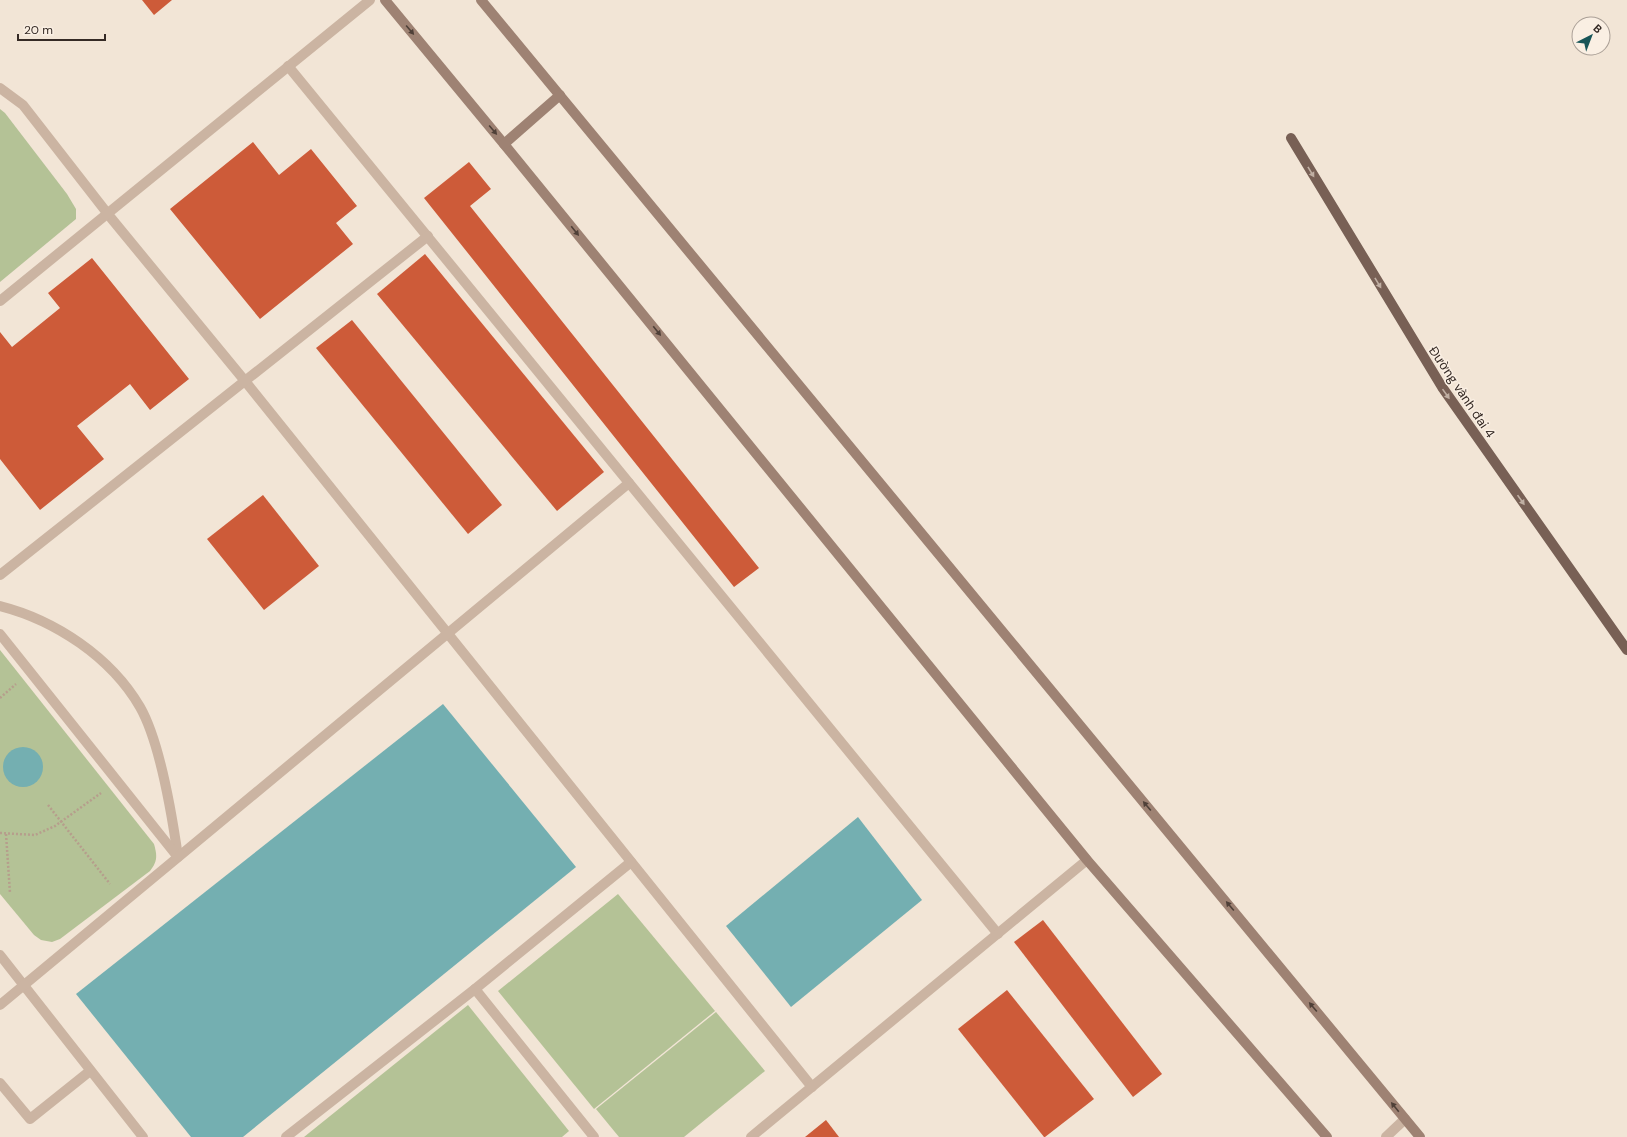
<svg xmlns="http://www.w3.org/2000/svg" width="1627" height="1137" font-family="'DM Sans',sans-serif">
<rect width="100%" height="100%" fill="#f2e5d6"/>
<g fill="#b4c296">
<path d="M0,109L5,113L67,194L76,209V219L0,282Z"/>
<path d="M0,650L154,844C157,855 158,861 150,871L60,939L52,942L41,940L34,935L0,894Z"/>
<path d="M618,894L715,1011L594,1109L498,991Z"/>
<path d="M468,1005L569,1131L562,1137H304Z"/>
<path d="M716,1012L765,1071L684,1137H619L596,1109Z"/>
</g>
<g fill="#74afb1">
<path d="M443,704L576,867L243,1137H191L76,994Z"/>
<circle cx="23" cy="767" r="20"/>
<path d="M858,817L922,900L791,1007L726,926Z"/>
</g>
<g fill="#cd5b39">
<path d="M142,0H172L154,15Z"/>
<path d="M253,142L279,175L311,149L357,206L336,223L353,244L260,319L170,209Z"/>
<path d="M469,162L491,189L470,206L759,568L734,587L424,198Z"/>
<path d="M425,254L604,472L557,511L377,294Z"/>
<path d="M92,258L189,379L150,410L130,384L77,426L104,459L40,510L0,459V332L12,347L60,308L48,293Z"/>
<path d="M352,320L502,505L468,534L316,348Z"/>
<path d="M263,495L319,566L264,610L207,539Z"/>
<path d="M1043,920L1162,1074L1133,1097L1014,942Z"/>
<path d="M1007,990L1094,1099L1045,1137H1044L958,1029Z"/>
<path d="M826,1120L839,1137H805Z"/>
</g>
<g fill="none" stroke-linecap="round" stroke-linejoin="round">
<g stroke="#b69e8c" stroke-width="2.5" stroke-dasharray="2 2" stroke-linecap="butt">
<path d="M0,698L16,684"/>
<path d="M48,805L110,884"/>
<path d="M0,833L35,835L55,826L101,793"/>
<path d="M6,834L10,893"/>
</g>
<g stroke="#cbb4a2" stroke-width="10">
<path d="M288,66L998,934"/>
<path d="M0,88L23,105L111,218L245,381L812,1087"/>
<path d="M0,301L370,0"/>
<path d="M0,575L428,236"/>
<path d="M0,606C55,620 111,657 140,707C160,742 172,815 178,857"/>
<path d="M0,634L177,856"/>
<path d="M0,955L143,1137"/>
<path d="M475,989L594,1137"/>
<path d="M0,1005L629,483"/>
<path d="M0,1083L30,1119L90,1071"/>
<path d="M286,1137L475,989L631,862"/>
<path d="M751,1137L1087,860"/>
</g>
<path stroke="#cbb4a2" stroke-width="10" d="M1386,1137L1405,1119"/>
<g stroke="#9e8273" stroke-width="10">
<path d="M385,0L504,144L1087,860L1327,1137"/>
<path d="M481,0L1420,1137"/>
<path d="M504,144L560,95"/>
</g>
<path stroke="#786055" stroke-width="10" d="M1291,138L1442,387L1627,650"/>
</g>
<defs><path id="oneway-solid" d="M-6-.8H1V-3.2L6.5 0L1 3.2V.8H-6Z"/></defs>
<g fill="#4f4038">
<use href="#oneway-solid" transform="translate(410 30) rotate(50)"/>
<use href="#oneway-solid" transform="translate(493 130) rotate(50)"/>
<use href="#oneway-solid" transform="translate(575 231) rotate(51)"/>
<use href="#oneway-solid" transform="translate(657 331) rotate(51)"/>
<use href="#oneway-solid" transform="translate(1147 806) rotate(-130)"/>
<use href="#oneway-solid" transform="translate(1230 906) rotate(-130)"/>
<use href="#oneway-solid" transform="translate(1313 1007) rotate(-130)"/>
<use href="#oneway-solid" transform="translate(1395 1107) rotate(-129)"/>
</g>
<g fill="#c0afa3">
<use href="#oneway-solid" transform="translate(1311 172) rotate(59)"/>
<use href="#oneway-solid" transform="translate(1378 283) rotate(59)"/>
<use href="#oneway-solid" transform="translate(1446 394) rotate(55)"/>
<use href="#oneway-solid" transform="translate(1521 500) rotate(55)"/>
</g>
<g text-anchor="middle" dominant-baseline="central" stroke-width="3" stroke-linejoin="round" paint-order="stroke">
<g font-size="13" fill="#352a25" stroke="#faefe3">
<text transform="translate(1462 392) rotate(56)">Đường vành đai 4</text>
</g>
</g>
<g transform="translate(1591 36) rotate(42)"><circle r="19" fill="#faefe3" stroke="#aba097"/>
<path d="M0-3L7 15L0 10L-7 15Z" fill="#185558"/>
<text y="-6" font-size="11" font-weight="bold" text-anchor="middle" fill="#352a25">B</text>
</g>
<path d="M18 34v6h87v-6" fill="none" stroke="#352a25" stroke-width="2"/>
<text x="24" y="34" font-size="12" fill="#352a25" stroke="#faefe3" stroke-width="3" paint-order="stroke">20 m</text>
</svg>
